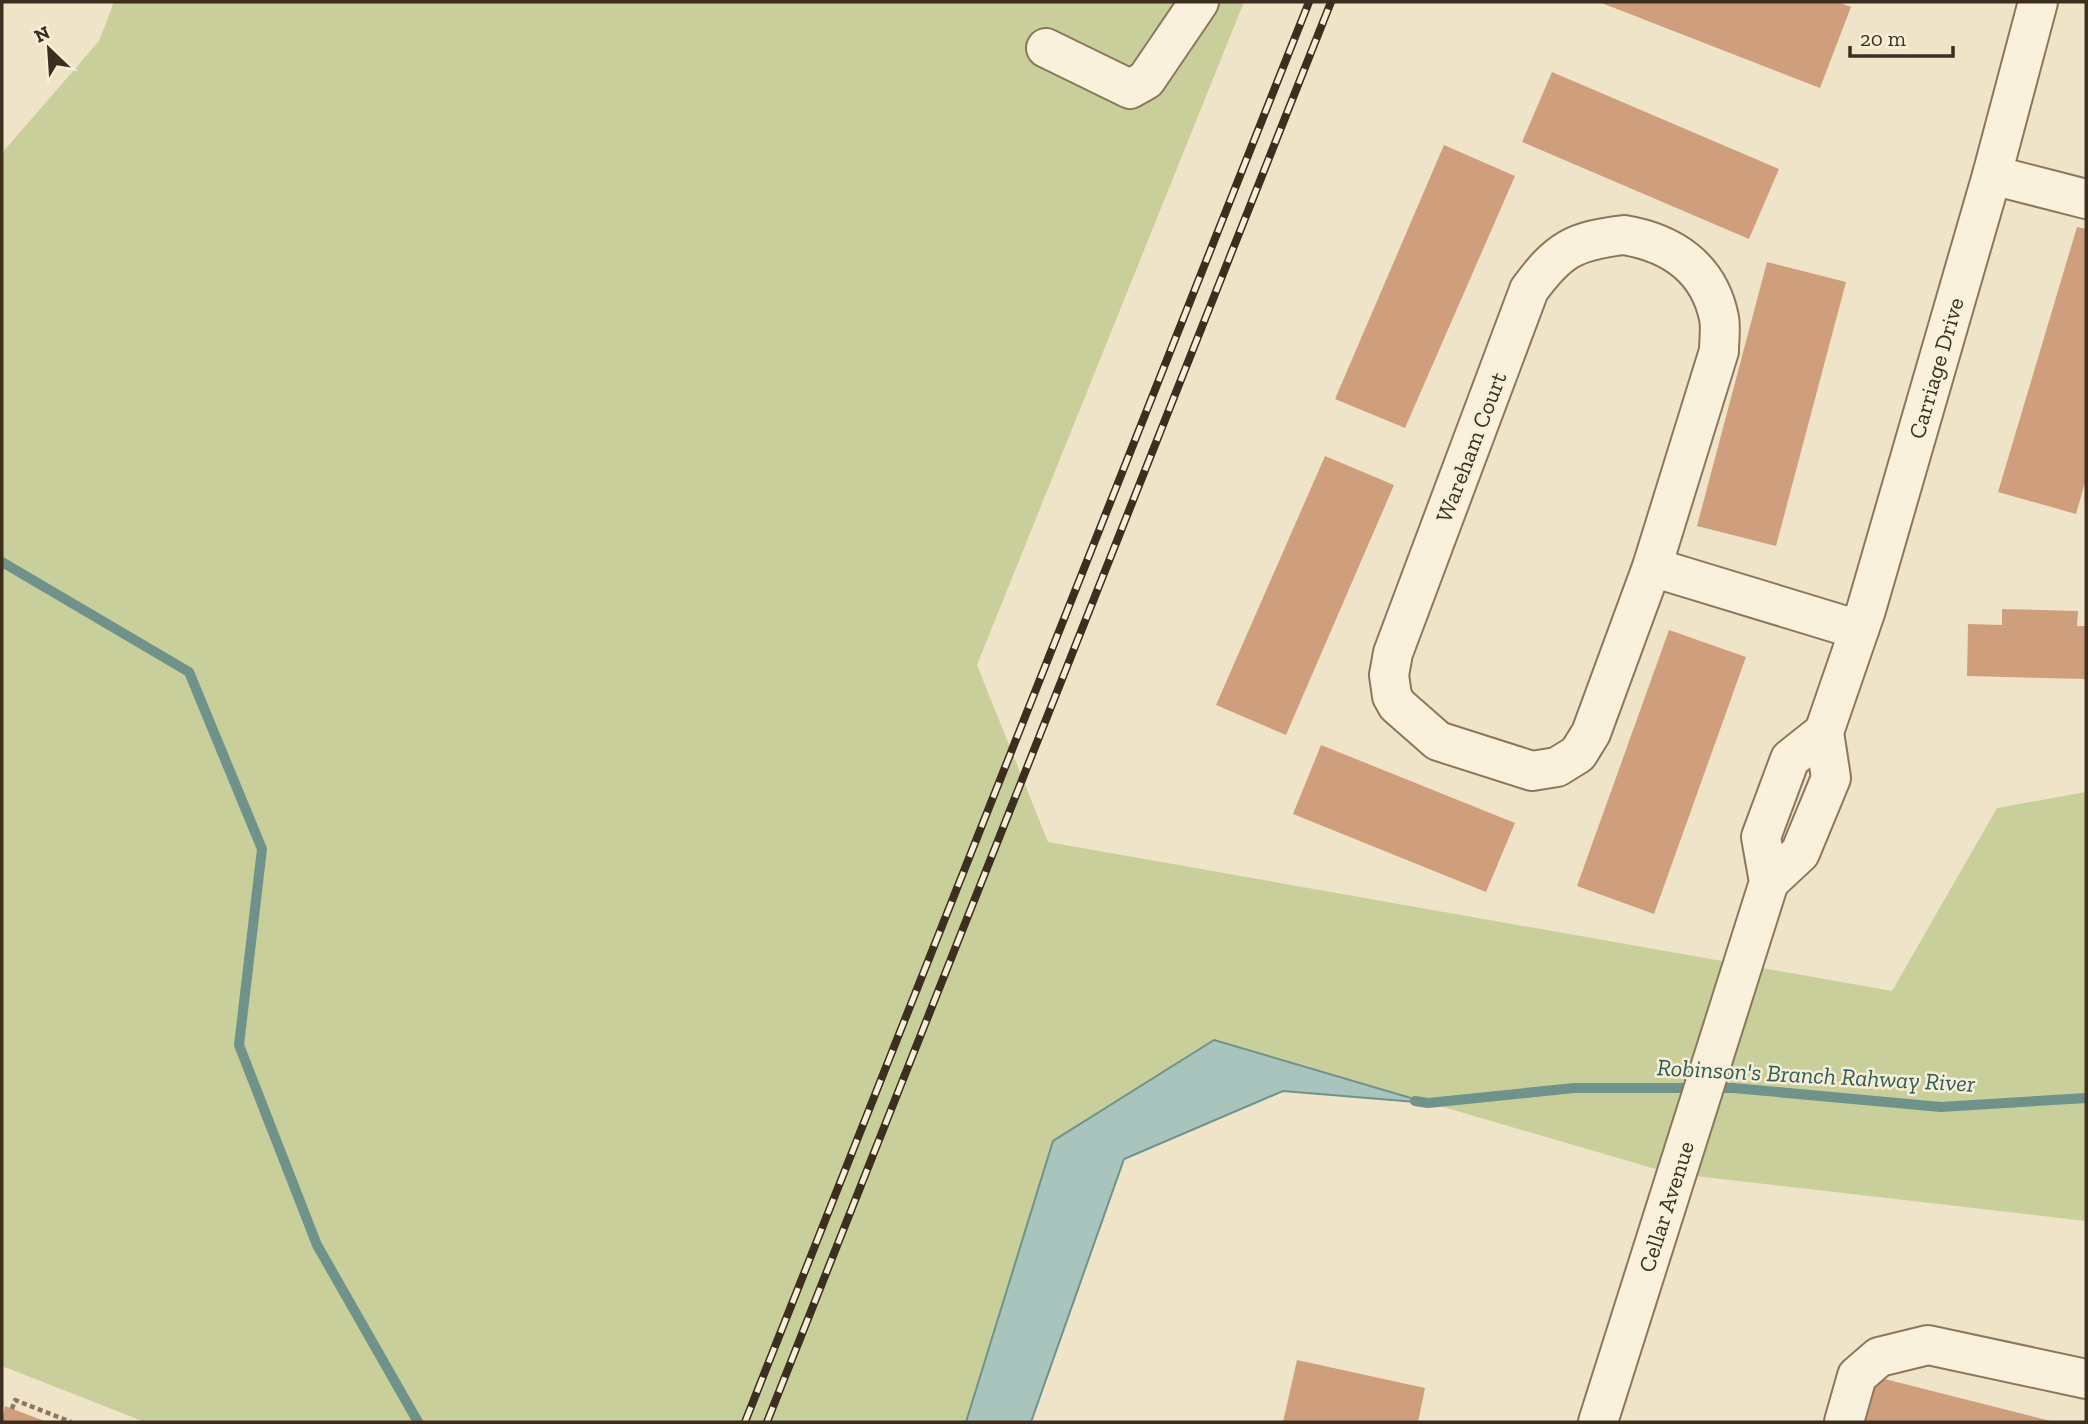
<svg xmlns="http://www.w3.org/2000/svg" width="2088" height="1424" font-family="'Zilla Slab',serif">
<rect width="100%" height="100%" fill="#f0e4c8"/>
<path fill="#c9cf9b" d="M114,2H1244L977,665L1048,842L1892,991L1997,808L2086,792V1221L1669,1173L1214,1040L1053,1141L966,1422H145L2,1366V153L99,41Z"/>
<path fill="#a9c4bc" stroke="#6f938a" stroke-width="2" d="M1214,1040L1428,1103L1283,1091L1124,1159L1031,1422H966L1053,1141Z"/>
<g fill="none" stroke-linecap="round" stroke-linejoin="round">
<g stroke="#6f938a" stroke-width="10">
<path d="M2,562L189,672L262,849L239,1045L317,1245L418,1422"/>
<path d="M1712,1088H1733L1941,1107L2086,1098"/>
<path d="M1415,1101L1428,1103L1574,1088H1696"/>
</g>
</g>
<g fill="#cf9f7d">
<path d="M1599,2H1838L1851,7L1820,88Z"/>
<path d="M1552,72L1779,169L1749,239L1522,142Z"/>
<path d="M1444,145L1515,176L1405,428L1335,399Z"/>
<path d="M2077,227L2086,229V479L2076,514L1998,492Z"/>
<path d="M1767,262L1846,282L1776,546L1697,526Z"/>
<path d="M1325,456L1394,485L1286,735L1216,705Z"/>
<path d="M2002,609L2078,611L2077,626H2086V679L1967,676L1968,624L2002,625Z"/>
<path d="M1669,630L1746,657L1654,914L1577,886Z"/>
<path d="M1321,745L1515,823L1486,892L1293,814Z"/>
<path d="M1297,1360L1425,1388L1418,1422H1283Z"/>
<path d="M1877,1377L2051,1421V1422H1865Z"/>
<path d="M5,1406L47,1422H2Z"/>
</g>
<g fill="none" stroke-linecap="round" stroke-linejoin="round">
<defs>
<g id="minor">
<path d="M1046,48L1130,89L1146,80L1199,2"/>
<path d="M1992,175L2086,199"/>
<path d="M1624,235C1672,243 1709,268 1719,318C1721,328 1719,340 1719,351L1652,567L1591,733L1578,754L1557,767L1532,771L1438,741L1397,705L1392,696L1389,675L1393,653L1529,290C1559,249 1574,241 1624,235Z"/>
<path d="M1652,567L1859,630"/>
<path id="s1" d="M1769,882L1800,853L1831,778L1824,732L1866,610L1992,175L2038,2"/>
<path id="s2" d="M1598,1422L1769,882L1761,837L1790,759L1824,732"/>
<path d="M1844,1422L1857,1376L1879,1357L1928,1345L2086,1379"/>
</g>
</defs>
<use href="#minor" stroke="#8d765c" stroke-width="42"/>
<path stroke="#8d765c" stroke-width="4.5" stroke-dasharray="5 3.5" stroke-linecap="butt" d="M12,1409L15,1400L71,1422"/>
<use href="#minor" stroke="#faf1dc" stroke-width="38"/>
<defs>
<g id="rail">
<path d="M745,1422L1309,2"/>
<path d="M767,1422L1331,2"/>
</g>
</defs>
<use href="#rail" stroke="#3d2e20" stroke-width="8"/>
<use href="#rail" stroke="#f7eed8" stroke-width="5" stroke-dasharray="16" stroke-linecap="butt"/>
</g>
<g text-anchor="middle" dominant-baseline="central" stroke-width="5" stroke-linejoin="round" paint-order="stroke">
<g font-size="23" fill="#3d2e20" stroke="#f7eed8">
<text stroke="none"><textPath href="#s1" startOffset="551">Carriage Drive</textPath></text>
<text transform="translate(1471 447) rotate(-69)">Wareham Court</text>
<text stroke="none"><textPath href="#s2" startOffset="226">Cellar Avenue</textPath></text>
</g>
<g font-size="24" font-style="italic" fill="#2f5d5a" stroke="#f7eed8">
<text transform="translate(1816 1075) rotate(3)">Robinson's Branch Rahway River</text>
</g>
</g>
<rect width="2088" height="1424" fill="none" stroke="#3d2e20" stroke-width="7"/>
<g transform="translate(49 49) rotate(335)" stroke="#f7eed8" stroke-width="5" paint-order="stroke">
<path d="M0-5L12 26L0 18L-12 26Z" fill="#3d2e20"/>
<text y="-10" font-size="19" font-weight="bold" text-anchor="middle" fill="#3d2e20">N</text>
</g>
<path d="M1850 46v10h103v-10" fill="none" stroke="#3d2e20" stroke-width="3.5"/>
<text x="1860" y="46" font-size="21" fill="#3d2e20" stroke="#f7eed8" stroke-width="5" paint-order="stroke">20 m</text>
</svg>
